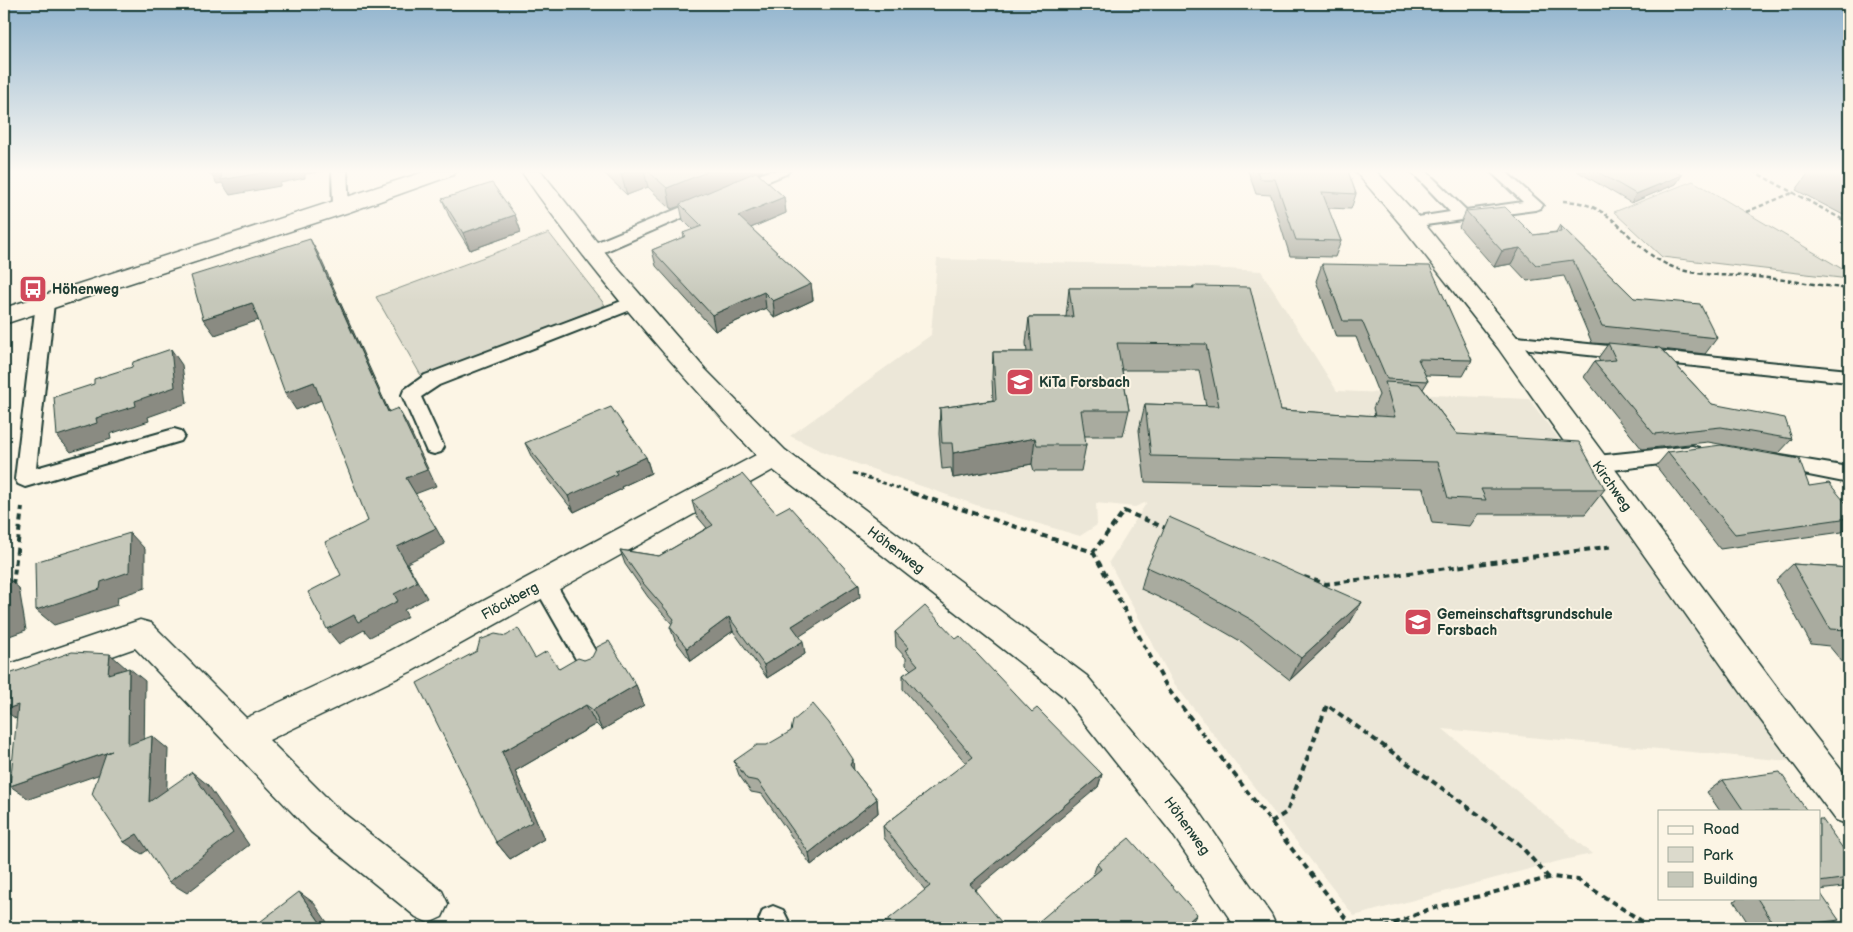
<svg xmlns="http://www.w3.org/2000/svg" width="1853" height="932" font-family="'Balsamiq Sans',sans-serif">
<rect width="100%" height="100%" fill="#fcf5e5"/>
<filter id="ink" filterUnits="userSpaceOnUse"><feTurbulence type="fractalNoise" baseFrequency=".02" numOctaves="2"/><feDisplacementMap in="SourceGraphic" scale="10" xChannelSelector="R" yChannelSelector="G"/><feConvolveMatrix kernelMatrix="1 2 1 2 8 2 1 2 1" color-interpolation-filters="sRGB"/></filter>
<g filter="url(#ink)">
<path fill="#ece7d8" d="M937,259L1158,265L1261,271L1337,391L1529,399L1799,762L1443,729L1592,854L1563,860L1354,916L1173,682L1109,562L1147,502L1135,507L1096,503L1097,525L1080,536L976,505L826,453L790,436L931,335Z"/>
<g fill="#dcdacc" stroke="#7e8c80">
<path d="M1693,181L1849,273V279L1662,257L1614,212Z"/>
<path d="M549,233L605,305L423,379L376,297Z"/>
</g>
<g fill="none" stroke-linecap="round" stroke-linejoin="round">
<defs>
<g id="lane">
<path d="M332,171H347L349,207L347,210H335L333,207Z"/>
<path d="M769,171H789L786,174L744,191H734L731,188L734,185Z"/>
<path d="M1411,171H1426L1466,210L1523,202L1490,171H1505L1543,205L1541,208L1535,210L1411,227L1405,225L1403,222L1405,219L1450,212Z"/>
<path d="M706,197L712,199L714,202L712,205L597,255H585L583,251L585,247Z"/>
<path d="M635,296L641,298L644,302L641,306L439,385L421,397L444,447L441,452L434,454L427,452L402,395L404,390L425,375Z"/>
<path d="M45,297L51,299L54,303L36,468L174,429L181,431L184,436L181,441L25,487L18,484L15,479L36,303L39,299Z"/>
<path d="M1507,336L1849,370V382L1501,346L1498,342L1501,338Z"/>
<path d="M1692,446L1699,448L1702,453L1699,458L1692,460L1597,472L1590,469L1587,464L1590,459L1597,456Z"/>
<path d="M1775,455L1849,467V483L1768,467L1765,462L1768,457Z"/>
<path d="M544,574L552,577L601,661L605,668L601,675L593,678L585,675L536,589L533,583L536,577Z"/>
<path d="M773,906L783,910L792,928H763L759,920L763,910Z"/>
</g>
<g id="street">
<path d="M521,171H541L619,270L705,369L785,450L1087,676L1197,808L1271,915L1277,928H1236L1171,832L1063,696L773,470L412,671L269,740L337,808L442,891L448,904L442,917L429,923L416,917L311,832L135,648L4,694V666L140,620L151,623L246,718L390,651L756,455C672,365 591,272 521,171Z"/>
<path d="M1355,171H1376L1419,217L1516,336L1778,689L1849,780V825L1836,820L1754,711L1498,348L1403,227Z"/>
</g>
<path id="secondary" d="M427,171H456L453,175L349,212L4,324V308Z"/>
</defs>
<use href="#lane" stroke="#1f3d34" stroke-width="4"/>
<use href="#street" stroke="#1f3d34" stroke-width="3"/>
<use href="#secondary" stroke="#1f3d34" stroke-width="3"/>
<g stroke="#1f3d34" stroke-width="2.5" stroke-dasharray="4.5 3" stroke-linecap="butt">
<path d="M1753,171L1849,223"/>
<path d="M1563,201C1615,202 1624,242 1664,263C1692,278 1728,274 1758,277C1788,280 1819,285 1849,289"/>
<path d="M1746,212L1792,193"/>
<path d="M853,473L916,494"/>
</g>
<g stroke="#1f3d34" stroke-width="4" stroke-dasharray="6 4.5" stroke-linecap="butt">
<path d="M912,493L1093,552L1124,511L1168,529"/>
<path d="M1093,552L1168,689L1353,928"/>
<path d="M1304,577L1326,584L1614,546"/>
<path d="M13,585L22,507"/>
<path d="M1271,822L1287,812L1327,705L1519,844L1549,878"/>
<path d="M1384,928L1427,910L1552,877L1578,880L1640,920L1646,928"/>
</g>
<use href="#lane" fill="#fcf5e5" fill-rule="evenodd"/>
<use href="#street" fill="#fcf5e5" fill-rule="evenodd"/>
<use href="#secondary" fill="#fcf5e5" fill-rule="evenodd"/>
</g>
<g fill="#a9ab9f" stroke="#1f3d34">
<path d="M602,171H763L757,173L784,197L786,213L751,228L811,284L813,300L775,318L766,308L715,331L656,266L652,250L684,237L683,233L693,230L683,220L680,206L671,209L648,187L627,195Z"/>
<path d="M1248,171H1348L1356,194L1351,209L1328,208L1341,241L1335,257L1290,256L1271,195L1256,194Z"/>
<path d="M1577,171H1673L1682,175L1676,184L1631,203Z"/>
<path d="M1810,171H1849V218L1796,190Z"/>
<path d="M442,199L515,215L521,232L470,250L449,216Z"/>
<path d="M1466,211L1533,235L1556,232L1560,225L1634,298L1717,338L1705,354L1661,349L1712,404L1792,439L1778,454L1708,442L1642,449L1584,377L1594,362H1600L1598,358L1608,344L1592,343L1564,276L1527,281L1511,264L1494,267L1459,227Z"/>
<path d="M1322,264L1472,360L1463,376L1425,375L1428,381L1423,389L1457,434L1605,489L1585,514H1478L1470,526L1432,523L1423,488L1145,482L1139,430L1145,404L1206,406L1199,370H1122L1129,410L1123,436H1084L1086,445L1081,471H1034L1032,464L953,478L951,468L942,469L939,434L940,408L993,400L992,378L993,352H1027L1026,343L1029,317H1066L1069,288H1192L1193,286L1281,410L1375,416L1373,408L1379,395L1356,337H1336L1316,281Z"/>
<path d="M525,443L646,457L651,473L621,487L622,489L574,512L532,458Z"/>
<path d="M1668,452L1809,486L1849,507V525L1842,532L1720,549L1656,466Z"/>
<path d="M692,501L776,513L860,597L799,636L805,654L767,678L733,631L691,661L675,640L670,627L672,624L648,597L625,564L620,550L659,556L707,528L696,515Z"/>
<path d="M1793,564L1849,568V670L1829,646L1811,644L1776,580Z"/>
<path d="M1147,567L1362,602L1349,624L1290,680L1242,642L1190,612L1141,589Z"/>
<path d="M895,632L956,639L1032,712L1102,774L1098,787L925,890L884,838L883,826L966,763L903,689V675L911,670L906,665V658L896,647Z"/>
<path d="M535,658L559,669L584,660L636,685L644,705L602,730L596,724L515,771L544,839L510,859L496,842Z"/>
<path d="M734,761L854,770L877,799L878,813L811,865L762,794L751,792L739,775Z"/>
<path d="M1723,780L1807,811H1720L1707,792Z"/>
<path d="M1819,819L1849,857V884L1843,887L1819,890Z"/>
<path d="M1097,864L1191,924L1093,875Z"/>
<path d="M1738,898H1819L1839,920L1822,928H1751L1734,901Z"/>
</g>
<g fill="#8a8b82" stroke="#1f3d34">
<path d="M209,171H325L305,174V178L280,183V186L230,195L222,183L217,184Z"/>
<path d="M630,171H644L648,187L627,195L621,174Z"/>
<path d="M709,171H763L681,205L680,204V206L671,209L667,188Z"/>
<path d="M1682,175L1676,184L1631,203L1636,194Z"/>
<path d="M784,197L786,213L741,232L738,216Z"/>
<path d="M515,215L521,232L470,250L463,233Z"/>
<path d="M310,239L319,255L397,429L388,412Z"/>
<path d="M1520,248L1511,264L1494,267L1502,251Z"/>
<path d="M811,284L813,300L775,318L773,301Z"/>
<path d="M764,292L766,308L715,331L712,315Z"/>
<path d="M252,303L262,319L215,335L203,319Z"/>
<path d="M171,349L182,365L187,403L148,417L149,421L110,434L111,439L71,452L57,436L135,401Z"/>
<path d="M314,382L324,399L296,410L285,393Z"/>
<path d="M398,408L407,424L436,486L415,494L406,478Z"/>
<path d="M1035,438L1032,464L953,478V453Z"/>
<path d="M646,457L651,473L621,487L622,489L574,512L568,496L615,471Z"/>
<path d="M436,528L445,544L407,563L427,598L404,610L408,617L370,637L364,630L339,644L327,629L394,594L397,547Z"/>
<path d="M130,533L145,549V588L118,597L117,605L54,625L36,610L101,582Z"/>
<path d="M4,575L19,588L26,630L4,638Z"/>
<path d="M859,584L860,597L794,640L792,626Z"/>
<path d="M1362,602L1349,624L1290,680L1301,658Z"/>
<path d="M729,617L733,631L691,661L687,648Z"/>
<path d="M803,641L805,654L767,678L764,665Z"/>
<path d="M110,654L126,668L125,688L108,674Z"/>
<path d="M129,668L145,681L144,758L128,745Z"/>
<path d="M636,685L644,705L602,730L593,710Z"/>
<path d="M18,705L23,724L4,710Z"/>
<path d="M586,705L596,724L515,771L544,839L510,859L496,842L502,752Z"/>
<path d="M152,736L168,749L166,814L149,802Z"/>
<path d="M112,751L129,764L29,799L10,786Z"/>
<path d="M853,759L854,772L850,765Z"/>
<path d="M192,772L208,785L249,845L187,893L169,882Z"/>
<path d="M1102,774L1098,787L969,895L970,884Z"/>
<path d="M877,799L878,813L811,865L809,853Z"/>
<path d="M137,834L155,845L142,854L124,842Z"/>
<path d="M299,892L314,903L331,928H324Z"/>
<path d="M1197,914L1191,924L1187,928H1181Z"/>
</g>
<g fill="#c5c7b9" stroke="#1f3d34">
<path d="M222,171H272L221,180Z"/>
<path d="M618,171H630L621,174Z"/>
<path d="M648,171H709L667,188Z"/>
<path d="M1257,171H1348L1356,194L1322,192L1341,241L1296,240L1275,179H1260Z"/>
<path d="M1596,171H1673L1682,175L1636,194Z"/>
<path d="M1836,171H1849V177Z"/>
<path d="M756,172L784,197L738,216L811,284L773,301L764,292L712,315L652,250L686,236L683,233L702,226L680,204Z"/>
<path d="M492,183L515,215L463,233L442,199Z"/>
<path d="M1505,207L1533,235L1561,232L1560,225L1634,298L1700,304L1717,338L1602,326L1573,260L1536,265L1520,248L1502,251L1466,211Z"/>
<path d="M310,239L388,412L398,408L427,470L406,478L436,528L397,547L417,582L394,594L398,601L358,622L354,615L327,629L308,592L341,575L325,542L368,521L314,382L285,393L252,303L203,319L191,276Z"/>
<path d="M1322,264L1430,266L1472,360L1418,359L1428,381L1387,379L1362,321H1343Z"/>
<path d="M1193,286L1250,287L1281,410L1395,417L1385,382L1419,384L1457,434L1579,442L1605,489H1481L1486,500L1448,498L1438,462L1151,456L1145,404L1219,406L1206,344L1117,343L1129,410H1081L1086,445H1037L1035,438L953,453L952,443H942L940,408L996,400L993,352H1032L1029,317H1073L1069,288H1194Z"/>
<path d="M1608,343L1660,348L1712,404L1785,418L1792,439L1721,427L1654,434L1594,362L1616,360Z"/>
<path d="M171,349L175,387L135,401L136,406L96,418L97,423L57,436L54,397L94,384V379L132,367L133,362Z"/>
<path d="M611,407L646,457L615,471L617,474L568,496L525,443Z"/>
<path d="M1721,445L1799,459L1809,486L1829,483L1849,507V518L1735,534L1668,452Z"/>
<path d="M742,474L776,513L789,506L859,584L792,626L803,641L764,665L729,617L687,648L670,627L674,619L643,583L620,550L659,556L713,525L692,501Z"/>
<path d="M1169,517L1362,602L1301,658L1252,620L1198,590L1147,567Z"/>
<path d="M130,533L129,572L101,582L100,589L36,610L35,562Z"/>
<path d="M1793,564L1849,568V631V630L1830,629Z"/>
<path d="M4,592L7,615L4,616Z"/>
<path d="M925,606L956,639L960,636L1032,712L1037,708L1102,774L970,884L1006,928H880V926L930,886L883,826L973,757L903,675L918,665L905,650L909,648L895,632Z"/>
<path d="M518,628L535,658L547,651L559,669L578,658L584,660L592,657L597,647L609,641L636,685L593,710L586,705L502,752L532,822L496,842L417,683L477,651L480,640L495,634L506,636Z"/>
<path d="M72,652L110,654L108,674L129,668L128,745L152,736L149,802L192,772L233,833L169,882L137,834L124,842L92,794L106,753L112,751L10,786L18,705L4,710L9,674Z"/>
<path d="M813,704L829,723L853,759L850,765L877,799L809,853L758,781L747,779L734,761L757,745H767L791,731L793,721Z"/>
<path d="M1780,772L1807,811H1744L1723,780Z"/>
<path d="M1819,819H1822L1849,857V878L1819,882Z"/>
<path d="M1129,838L1197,914L1181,928H1031L1101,869L1097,864Z"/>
<path d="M1819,891L1839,920L1776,928L1757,898H1819Z"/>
<path d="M299,892L324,928H252Z"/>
</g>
</g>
<linearGradient id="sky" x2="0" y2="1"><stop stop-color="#91b4ce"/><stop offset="0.57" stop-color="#fefaf3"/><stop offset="1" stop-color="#fefaf3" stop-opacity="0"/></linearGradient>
<rect width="1853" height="301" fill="url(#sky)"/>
<defs>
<symbol id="bus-square" viewBox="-11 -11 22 22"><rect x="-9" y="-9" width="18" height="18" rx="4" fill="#d1495b" stroke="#fcf5e5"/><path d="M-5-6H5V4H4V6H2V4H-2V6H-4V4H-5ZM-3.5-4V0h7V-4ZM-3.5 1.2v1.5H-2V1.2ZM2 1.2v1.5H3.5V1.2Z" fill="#fff"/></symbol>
<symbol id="school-square" viewBox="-11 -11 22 22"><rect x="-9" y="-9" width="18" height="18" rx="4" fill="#d1495b" stroke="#fcf5e5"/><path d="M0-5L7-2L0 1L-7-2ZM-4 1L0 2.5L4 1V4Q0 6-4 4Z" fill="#fff"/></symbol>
</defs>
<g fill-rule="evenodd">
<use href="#bus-square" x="17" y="273" width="32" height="32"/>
<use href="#school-square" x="1004" y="366" width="32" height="32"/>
<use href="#school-square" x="1402" y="606" width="32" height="32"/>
</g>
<g text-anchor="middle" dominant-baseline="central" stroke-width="4" stroke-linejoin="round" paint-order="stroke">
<g font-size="14" font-weight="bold" fill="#1f3d34" stroke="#fcf5e5" text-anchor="start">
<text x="52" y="289">Höhenweg</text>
<text x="1039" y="382">KiTa Forsbach</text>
<text x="1437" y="614">Gemeinschaftsgrundschule<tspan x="1437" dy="16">Forsbach</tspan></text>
</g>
<g font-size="14" fill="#1f3d34" stroke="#fcf5e5">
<text transform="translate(1612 486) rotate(55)">Kirchweg</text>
<text transform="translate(896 550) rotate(37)">Höhenweg</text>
<text transform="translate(510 601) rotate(-29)">Flöckberg</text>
<text transform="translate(1187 826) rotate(54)">Höhenweg</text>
</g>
</g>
<rect width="1853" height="932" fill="none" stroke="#fcf5e5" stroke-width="20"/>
<rect x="10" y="10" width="1833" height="912" fill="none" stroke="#1f3d34" stroke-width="2" filter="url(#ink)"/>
<rect x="1658" y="810" width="162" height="90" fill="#fcf5e5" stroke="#a4ab9e"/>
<rect x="1668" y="826" width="25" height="8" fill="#fcf5e5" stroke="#a4ab9e"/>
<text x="1703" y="834" font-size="15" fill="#1f3d34">Road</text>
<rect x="1668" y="847" width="25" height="15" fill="#dcdacc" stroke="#a4ab9e"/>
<text x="1703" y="860" font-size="15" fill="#1f3d34">Park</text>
<rect x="1668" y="872" width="25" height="15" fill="#c5c7b9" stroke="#a4ab9e"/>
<text x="1703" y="884" font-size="15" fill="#1f3d34">Building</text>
</svg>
